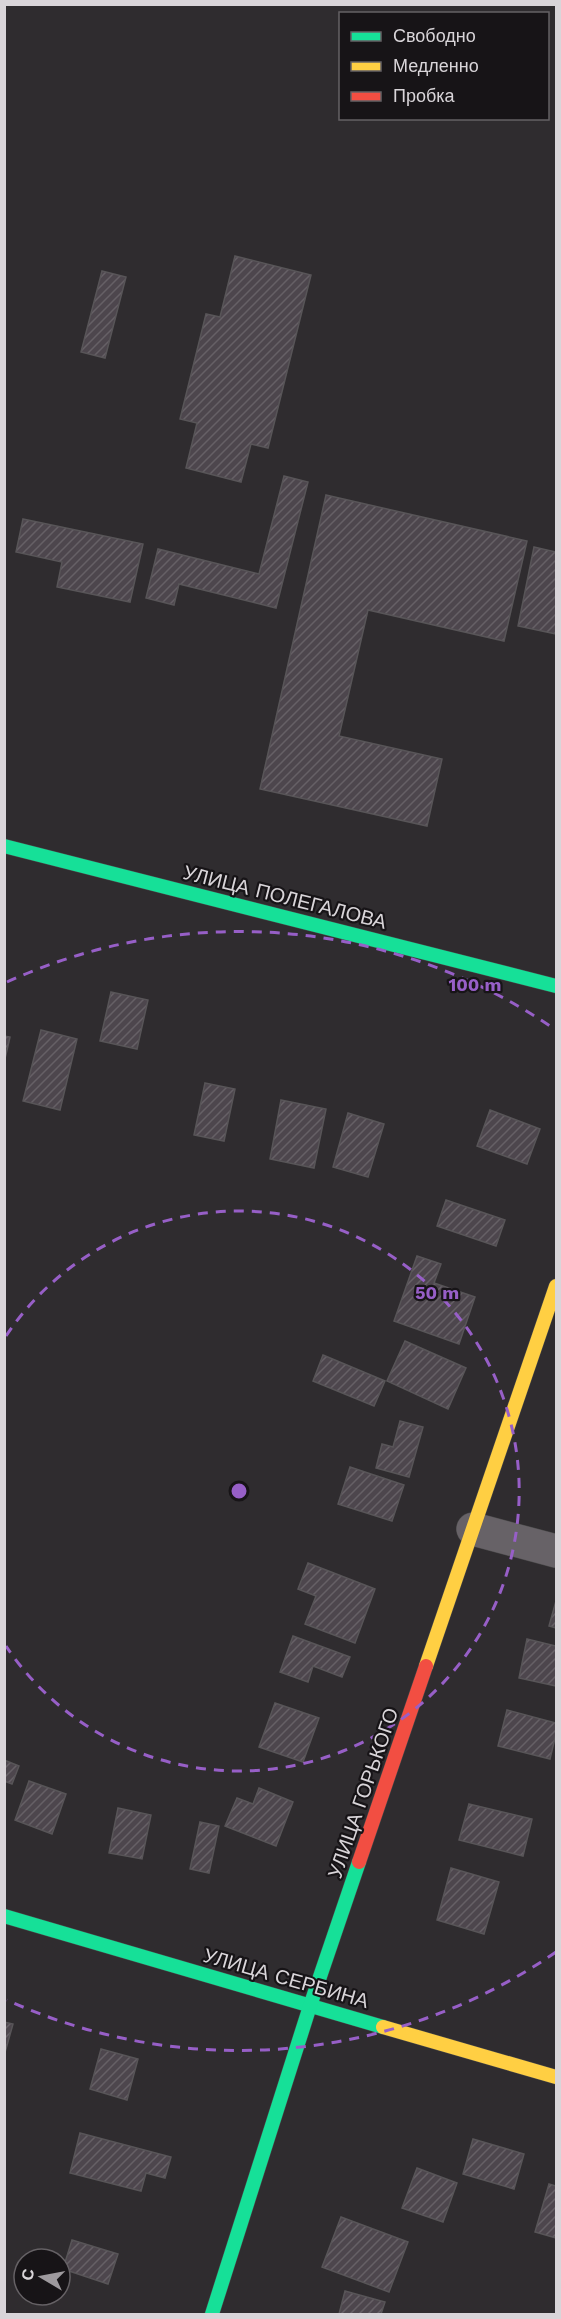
<svg xmlns="http://www.w3.org/2000/svg" width="561" height="2319" font-family="'Work Sans',sans-serif">
<defs>
<pattern id="building-hatch" width="6" height="6" patternUnits="userSpaceOnUse" patternTransform="scale(1.5)"><rect width="6" height="6" fill="#4d464d"/><path d="M-1 1l2-2M0 6l6-6M5 7l2-2" fill="none" stroke="#666066"/></pattern>
</defs>
<rect width="100%" height="100%" fill="#2f2c2f"/>
<g fill="url(#building-hatch)" stroke="#585558" stroke-width="1.5">
<path d="M235,256L311,275L268,448L251,444L241,482L186,468L197,423L180,419L206,314L220,317Z"/>
<path d="M102,271L126,277L105,358L81,352Z"/>
<path d="M284,476L308,482L276,608L179,584L174,605L146,598L158,549L259,574Z"/>
<path d="M326,495L527,541L504,641L368,610L339,736L442,759L427,826L260,789Z"/>
<path d="M23,519L143,544L130,602L57,587L62,562L16,552Z"/>
<path d="M534,547L556,552V634L518,626Z"/>
<path d="M111,992L148,1000L137,1049L100,1041Z"/>
<path d="M41,1030L77,1039L60,1110L23,1101Z"/>
<path d="M4,1036L10,1037L4,1063Z"/>
<path d="M205,1083L235,1089L224,1141L194,1135Z"/>
<path d="M281,1100L326,1109L314,1168L270,1159Z"/>
<path d="M490,1110L540,1129L527,1164L477,1146Z"/>
<path d="M348,1113L384,1124L368,1177L333,1167Z"/>
<path d="M446,1200L505,1220L496,1246L437,1226Z"/>
<path d="M417,1256L441,1264L434,1283L475,1297L459,1344L394,1321Z"/>
<path d="M405,1341L466,1368L448,1409L387,1381Z"/>
<path d="M323,1355L385,1381L374,1406L313,1381Z"/>
<path d="M400,1421L423,1427L409,1477L376,1468L382,1444L393,1447Z"/>
<path d="M350,1467L404,1485L392,1521L338,1504Z"/>
<path d="M308,1563L375,1589L355,1643L305,1624L316,1596L298,1589Z"/>
<path d="M556,1601V1628L549,1626Z"/>
<path d="M293,1636L350,1657L342,1677L313,1666L308,1682L280,1672Z"/>
<path d="M527,1639L556,1646V1686L519,1678Z"/>
<path d="M275,1703L319,1718L303,1762L259,1747Z"/>
<path d="M507,1710L556,1723V1734L550,1759L498,1746Z"/>
<path d="M4,1760L19,1766L12,1784L4,1781Z"/>
<path d="M29,1781L66,1794L52,1834L15,1820Z"/>
<path d="M259,1788L293,1802L276,1846L225,1826L237,1798L253,1804Z"/>
<path d="M469,1804L532,1819L523,1856L459,1840Z"/>
<path d="M118,1808L151,1815L142,1859L109,1853Z"/>
<path d="M200,1822L219,1826L209,1873L190,1869Z"/>
<path d="M451,1868L499,1882L484,1934L437,1920Z"/>
<path d="M4,2022L13,2024L4,2056Z"/>
<path d="M101,2049L138,2059L127,2100L90,2089Z"/>
<path d="M80,2133L171,2157L165,2178L146,2173L141,2191L70,2173Z"/>
<path d="M473,2139L524,2154L514,2189L463,2174Z"/>
<path d="M417,2168L457,2183L443,2222L402,2208Z"/>
<path d="M549,2184L556,2186V2238L535,2232Z"/>
<path d="M341,2217L408,2242L389,2292L322,2267Z"/>
<path d="M72,2240L118,2254L108,2284L63,2269Z"/>
<path d="M345,2291L385,2302L381,2314H339Z"/>
</g>
<g fill="none" stroke-linecap="round" stroke-linejoin="round">
<defs>
<path id="street" d="M473,1529L556,1551"/>
<g id="fast">
<path d="M4,846L556,986"/>
<path d="M4,1916L383,2027"/>
<path d="M212,2314L310,2006L359,1862"/>
</g>
<g id="slow">
<path d="M426,1666L556,1286"/>
<path d="M383,2027L556,2077"/>
</g>
<path id="jam" d="M359,1862L426,1666"/>
</defs>
<use href="#street" stroke="#494849" stroke-width="34"/>
<use href="#fast" stroke="#494849" stroke-width="15"/>
<use href="#slow" stroke="#494849" stroke-width="15"/>
<use href="#jam" stroke="#494849" stroke-width="15"/>
<use href="#street" stroke="#676267" stroke-width="33"/>
<use href="#fast" stroke="#16e098" stroke-width="14"/>
<use href="#slow" stroke="#ffcf43" stroke-width="14"/>
<use href="#jam" stroke="#f24e42" stroke-width="14"/>
</g>
<g fill="none" stroke="#975fc7" stroke-width="3" stroke-dasharray="10 8">
<path d="M6 1336A280 280 0 1 1 6 1646"/>
<path d="M556 1952A559 559 0 0 1 7 2000M7 982A559 559 0 0 1 556 1030"/>
</g>
<g text-anchor="middle" dominant-baseline="central" stroke-width="4.5" stroke-linejoin="round" paint-order="stroke">
<g font-size="20" fill="#d9d5d9" stroke="#171417">
<text transform="translate(285 897) rotate(14)">УЛИЦА ПОЛЕГАЛОВА</text>
<text transform="translate(363 1793) rotate(-71)">УЛИЦА ГОРЬКОГО</text>
<text transform="translate(286 1978) rotate(16)">УЛИЦА СЕРБИНА</text>
</g>
</g>
<circle cx="239" cy="1491" r="9" fill="#975fc7" stroke="#171417" stroke-width="3"/>
<g font-size="18" text-anchor="middle" font-weight="bold" fill="#975fc7" stroke="#171417" stroke-width="4.5" stroke-linejoin="round" paint-order="stroke">
<text x="475" y="991">100 m</text>
<text x="437" y="1299">50 m</text>
</g>
<rect width="561" height="2319" fill="none" stroke="#d9d5d9" stroke-width="12"/>
<rect x="339" y="12" width="210" height="108" fill="#171417" stroke="#656165" stroke-width="1.5"/>
<rect x="351" y="32" width="30" height="9" fill="#16e098" stroke="#656165" stroke-width="1.5"/>
<text x="393" y="42" font-size="18" fill="#d9d5d9">Свободно</text>
<rect x="351" y="62" width="30" height="9" fill="#ffcf43" stroke="#656165" stroke-width="1.5"/>
<text x="393" y="72" font-size="18" fill="#d9d5d9">Медленно</text>
<rect x="351" y="92" width="30" height="9" fill="#f24e42" stroke="#656165" stroke-width="1.5"/>
<text x="393" y="102" font-size="18" fill="#d9d5d9">Пробка</text>
<g transform="translate(42 2277) rotate(280)"><circle r="28" fill="#171417" stroke="#656165" stroke-width="1.5"/>
<path d="M0-4.5L10 22L0 15L-10 22Z" fill="#9e9a9e"/>
<text y="-9" font-size="16" font-weight="bold" text-anchor="middle" fill="#d9d5d9">С</text>
</g>
</svg>
